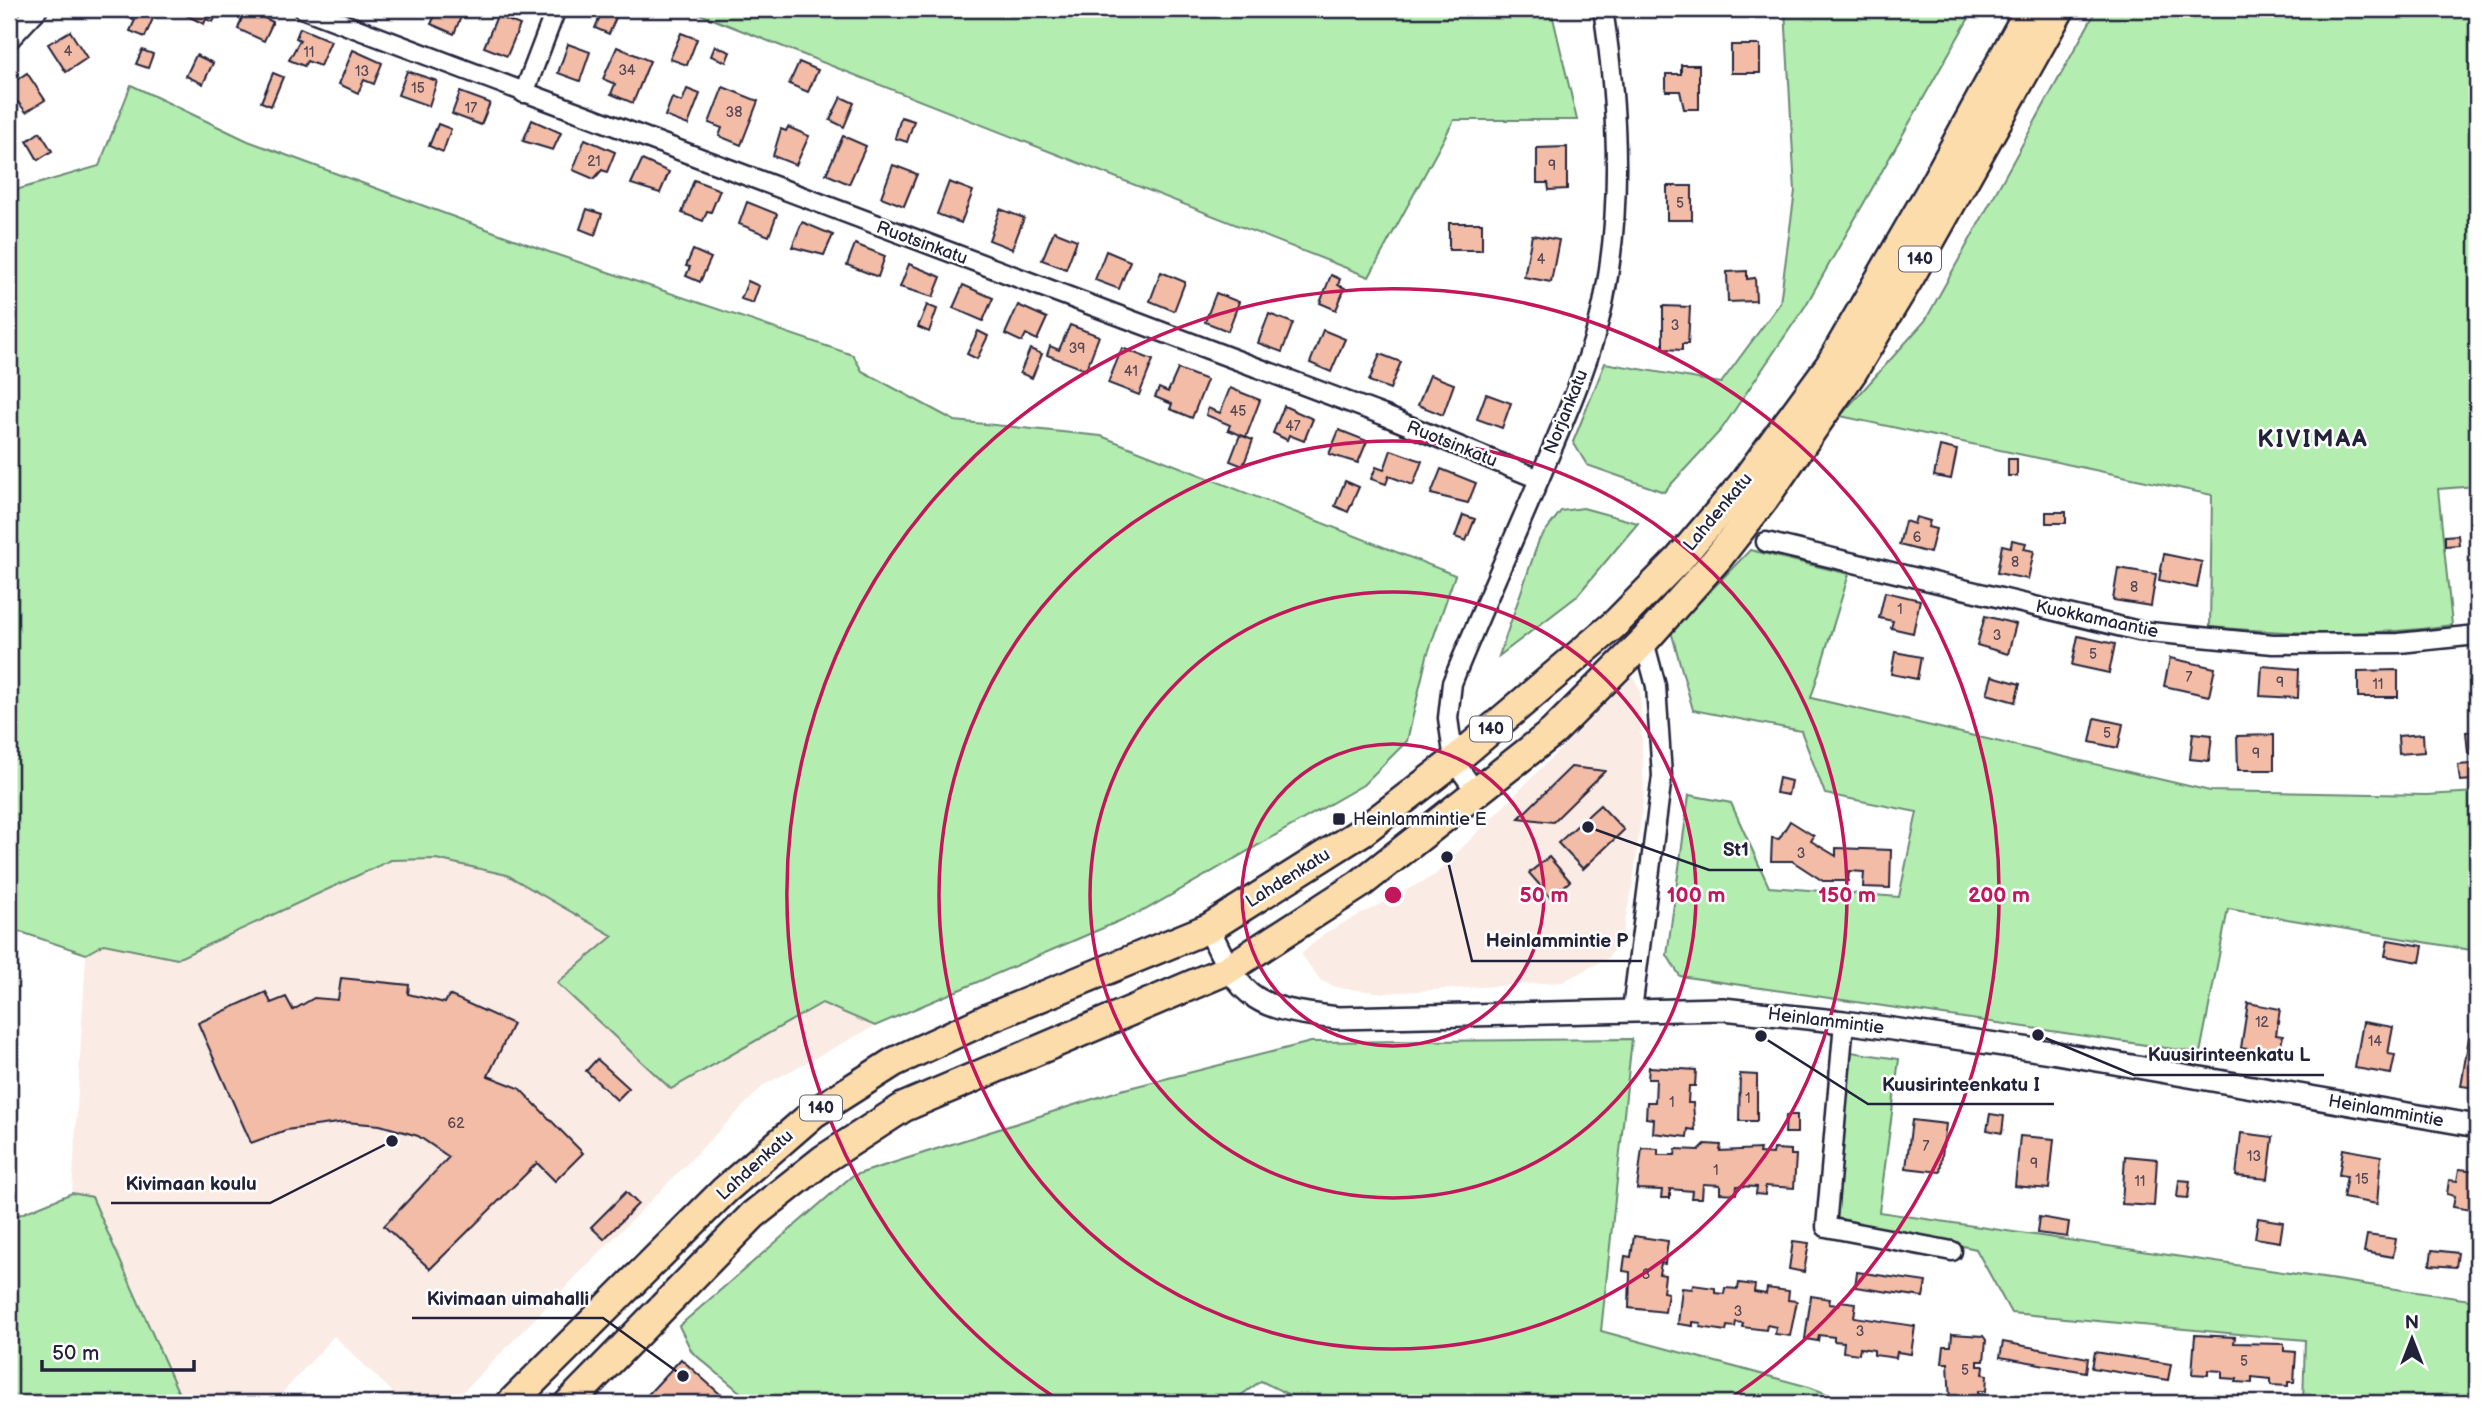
<svg xmlns="http://www.w3.org/2000/svg" width="2486" height="1412" font-family="'Balsamiq Sans',sans-serif">
<rect width="100%" height="100%" fill="#fff"/>
<filter id="ink" filterUnits="userSpaceOnUse"><feTurbulence type="fractalNoise" baseFrequency=".0143" numOctaves="2"/><feDisplacementMap in="SourceGraphic" scale="14" xChannelSelector="R" yChannelSelector="G"/><feConvolveMatrix kernelMatrix="1 2 1 2 8 2 1 2 1" color-interpolation-filters="sRGB"/></filter>
<g filter="url(#ink)">
<g fill="#fbebe5">
<path d="M1633,676L1640,690L1644,793L1633,883L1622,936L1608,958L1562,982L1385,993L1339,988L1321,981L1301,954L1325,933L1435,875Z"/>
<path d="M436,859L507,875L614,936L671,1089L822,1003L875,1026L764,1085L452,1403H404L334,1336L273,1403H183L92,1197L72,1193L86,954L104,944L177,959L391,860Z"/>
</g>
<g fill="#b4edb0" stroke="#6b8876" stroke-width="2">
<path d="M687,9H940L962,15L964,9H1551L1577,120H1454L1369,277Z"/>
<path d="M1785,9H1974L1806,305L1721,430L1664,492L1587,465L1573,442L1605,363L1721,383L1780,303L1795,191Z"/>
<path d="M2097,9H2477V486L2438,489L2452,625C2371,637 2292,634 2210,627L2212,495L1840,416L1925,321Z"/>
<path d="M131,85L248,141L549,252L853,355L862,371L955,421L1101,436L1455,575L1427,656L1407,741L1363,785L1145,910L875,1026L822,1003L671,1089L557,983L613,936L507,875L436,859L391,860L177,959L104,944L86,954L9,928V192L99,166Z"/>
<path d="M1583,508L1638,523L1576,597L1499,656L1539,540L1561,511Z"/>
<path d="M1750,550L1849,574L1811,698L2210,791L2426,795L2477,792V951L2228,909L2200,1053L1680,976L1667,955L1689,795L1731,803L1769,887L1899,897L1917,812L1825,794L1801,731L1693,710L1671,631Z"/>
<path d="M1632,1039L1601,1331L1809,1387L1852,1403H1306L1261,1381L1230,1403H753L692,1352L679,1326L852,1176L1121,1090L1311,1042Z"/>
<path d="M1851,1052L1899,1059L1879,1212L2477,1301V1403H2303L2305,1340L2011,1313L1976,1249L1836,1218Z"/>
<path d="M72,1193L92,1197L183,1403H9V1219Z"/>
</g>
<g fill="#f2bca7" stroke="#22223b" stroke-width="2">
<path d="M121,9H157L145,37L130,31L135,20L118,14Z"/>
<path d="M187,9H219L213,22L206,19L204,24L184,14Z"/>
<path d="M245,9L273,22L264,41L238,29Z"/>
<path d="M438,9H464L454,34L431,24Z"/>
<path d="M603,9L617,15L609,34L595,28Z"/>
<path d="M497,16L520,25L507,56L484,47Z"/>
<path d="M300,28L331,41L320,66L307,61L304,66L289,60L300,40L296,38Z"/>
<path d="M70,31L87,58L66,72L48,44Z"/>
<path d="M681,33L697,39L687,65L670,59Z"/>
<path d="M568,44L590,52L580,81L558,73Z"/>
<rect x="1731" y="45" width="29" height="28"/>
<path d="M715,46L730,52L726,62L711,56Z"/>
<path d="M617,47L650,61L633,103L611,94L615,84L603,79Z"/>
<path d="M142,50L153,54L148,68L136,64Z"/>
<path d="M353,50L382,63L374,84L364,80L358,93L339,84Z"/>
<path d="M196,55L213,63L203,84L186,76Z"/>
<path d="M799,62L818,70L808,92L789,84Z"/>
<path d="M1681,65H1699V109H1684L1680,91H1666V74H1681Z"/>
<path d="M407,71L437,81L429,106L398,95Z"/>
<path d="M27,73L45,100L26,112L18,102L15,104L9,96V85Z"/>
<path d="M273,73L283,77L271,106L261,102Z"/>
<path d="M723,87L758,101L741,145L719,136L722,128L709,123Z"/>
<path d="M687,89L700,94L688,125L665,116L672,98L682,102Z"/>
<path d="M460,92L490,103L481,125L452,114Z"/>
<path d="M841,97L854,103L844,127L830,120Z"/>
<path d="M901,117L914,121L907,142L895,138Z"/>
<path d="M532,120L561,133L553,150L523,141Z"/>
<path d="M438,124L451,129L443,152L429,146Z"/>
<path d="M788,127L809,136L796,165L773,156L781,129L786,131Z"/>
<path d="M40,132L52,151L38,160L27,141Z"/>
<path d="M843,136L866,146L849,184L826,174Z"/>
<path d="M585,139L615,152L607,172L602,170L594,179L573,170Z"/>
<path d="M1567,147V189L1549,190L1548,183H1537V148Z"/>
<path d="M642,160L669,172L660,193L631,184Z"/>
<path d="M893,165L917,174L904,206L881,197Z"/>
<path d="M694,180L720,190L711,212L707,211L703,221L682,213Z"/>
<path d="M949,182L973,191L961,223L937,214Z"/>
<rect x="1667" y="186" width="25" height="34"/>
<path d="M747,202L777,214L769,236L739,224Z"/>
<path d="M587,209L602,214L595,235L580,229Z"/>
<path d="M1000,209L1024,218L1012,249L989,240Z"/>
<path d="M802,222L833,235L824,255L792,247Z"/>
<rect x="1449" y="223" width="33" height="27"/>
<path d="M1054,231L1077,240L1066,269L1042,260Z"/>
<path d="M1532,235L1559,240L1551,282L1524,277Z"/>
<path d="M855,244L885,256L878,277L847,265Z"/>
<path d="M693,250L711,258L700,282L686,276L690,267L686,266Z"/>
<path d="M1106,251L1130,261L1119,289L1095,280Z"/>
<path d="M909,264L941,277L933,297L900,287Z"/>
<path d="M1747,271V279L1755,278L1756,301L1728,302L1727,272Z"/>
<path d="M1161,272L1185,282L1174,311L1150,301Z"/>
<path d="M1331,275L1340,279L1338,285L1345,288L1336,310L1320,303Z"/>
<path d="M748,281L759,286L753,303L741,299Z"/>
<path d="M963,285L993,298L983,321L953,308Z"/>
<path d="M1216,293L1239,302L1228,331L1205,322Z"/>
<path d="M927,305L937,309L929,332L918,327Z"/>
<path d="M1018,305L1047,318L1037,340L1026,334L1022,342L1005,334Z"/>
<path d="M1663,306L1690,307L1688,344H1682V350L1663,349Z"/>
<path d="M1269,314L1293,323L1282,352L1258,343Z"/>
<path d="M1070,325L1099,336L1086,370L1047,355L1050,346L1059,350Z"/>
<path d="M1323,330L1345,339L1331,372L1310,363Z"/>
<path d="M978,331L988,336L977,359L967,354Z"/>
<path d="M1122,348L1153,360L1139,395L1108,383Z"/>
<path d="M1030,349L1042,354L1032,378L1020,373Z"/>
<path d="M1380,354L1401,362L1390,389L1369,381Z"/>
<path d="M1178,369L1207,380L1192,418L1170,409L1172,404L1155,397L1159,388L1168,392Z"/>
<path d="M1430,375L1454,384L1443,415L1418,405Z"/>
<path d="M1230,388L1260,400L1246,437L1228,430L1230,425L1206,415L1208,408L1220,413Z"/>
<path d="M1486,394L1511,403L1502,428L1477,419Z"/>
<path d="M1284,406L1313,419L1304,441L1289,435L1287,440L1273,433Z"/>
<path d="M1339,430L1367,441L1358,463L1329,454Z"/>
<path d="M1240,435L1253,440L1243,466L1230,461Z"/>
<path d="M1940,446L1957,450L1951,479L1934,476Z"/>
<path d="M1391,450L1422,461L1413,485L1389,476L1386,484L1371,479L1376,467L1384,470Z"/>
<rect x="2008" y="459" width="9" height="17"/>
<path d="M1441,469L1476,483L1468,503L1431,494Z"/>
<path d="M1345,481L1359,487L1348,512L1335,506Z"/>
<rect x="2046" y="512" width="20" height="11"/>
<path d="M1463,515L1475,519L1466,541L1455,537Z"/>
<path d="M1916,517L1930,521L1928,527L1936,529L1930,553L1899,545L1905,521L1914,524Z"/>
<path d="M2458,535L2459,545L2445,546V536Z"/>
<path d="M2012,540L2026,543L2024,549L2034,551L2028,579L1997,573L2002,545L2011,547Z"/>
<path d="M2164,554L2202,562L2197,588L2159,580Z"/>
<path d="M2118,568L2156,574L2151,606L2113,600Z"/>
<path d="M1885,592L1920,600L1913,633L1891,628L1893,621L1879,618Z"/>
<path d="M1985,616L2016,624L2008,654L1977,645Z"/>
<path d="M2078,636L2115,644L2109,673L2072,665Z"/>
<path d="M1895,652L1921,657L1917,679L1891,674Z"/>
<path d="M2170,658L2215,668L2209,696L2164,686Z"/>
<path d="M2470,661H2477V691H2472Z"/>
<path d="M2262,666L2299,669L2298,698L2260,696Z"/>
<path d="M2398,670V697H2358V671Z"/>
<path d="M1992,676L2020,684L2015,702L1987,694Z"/>
<path d="M2095,718L2123,724L2118,748L2090,742Z"/>
<path d="M2477,731V752L2468,753L2466,732Z"/>
<path d="M2193,733L2212,735L2209,761L2190,759Z"/>
<path d="M2423,734L2424,752L2399,754L2398,736Z"/>
<path d="M2274,735V770H2238L2237,736Z"/>
<path d="M2471,764L2473,780L2460,781L2458,765Z"/>
<path d="M1571,767L1605,771L1553,822L1519,818Z"/>
<path d="M1779,778L1791,781L1788,795L1776,793Z"/>
<path d="M1600,805L1624,830L1583,869L1558,843Z"/>
<path d="M1790,821L1814,836L1811,841L1836,856V848L1891,850L1890,888L1863,887L1864,872L1849,871L1848,881H1823L1792,861H1771L1772,838L1779,839Z"/>
<path d="M1549,857L1570,881L1551,898L1529,873Z"/>
<path d="M2388,940L2423,946L2420,962L2385,956Z"/>
<path d="M341,978L409,985L408,994L445,1003L449,995L513,1024L488,1076L519,1088L583,1153L555,1181L537,1163L430,1269L384,1226L449,1157L418,1136L380,1125L345,1122L286,1130L251,1143L198,1023L266,992L271,1003L286,997L293,1010L314,998L338,1000Z"/>
<path d="M2248,1003L2280,1009L2276,1035L2283,1036L2279,1054L2241,1048Z"/>
<path d="M2363,1022L2393,1027L2388,1054L2395,1055L2391,1074L2355,1068Z"/>
<path d="M2471,1025L2477,1027V1088L2461,1086Z"/>
<path d="M597,1059L629,1088L617,1100L586,1071Z"/>
<path d="M1649,1067L1696,1070L1695,1086H1689L1688,1103H1693L1695,1130L1688,1129L1687,1137L1653,1133L1654,1119L1646,1118L1647,1102H1655L1656,1079H1648Z"/>
<path d="M1740,1074L1757,1075V1121H1739Z"/>
<path d="M1990,1114L2004,1116L2002,1133L1987,1130Z"/>
<path d="M1786,1115H1797V1133H1785Z"/>
<path d="M1912,1120L1946,1124L1940,1172L1906,1168Z"/>
<path d="M2241,1133L2273,1137L2268,1179L2236,1176Z"/>
<path d="M2020,1136L2054,1139L2049,1189L2015,1186Z"/>
<path d="M1705,1144L1721,1145L1720,1151L1760,1149L1759,1153L1773,1154L1774,1149L1791,1150V1155H1796L1794,1188L1765,1186V1195L1756,1194L1757,1187L1737,1186L1736,1194L1720,1193V1185L1703,1184L1702,1198H1691L1692,1191L1670,1189V1198H1661L1662,1190L1637,1189L1642,1148L1658,1149V1155H1675L1676,1149L1699,1150Z"/>
<path d="M2343,1149L2381,1156L2377,1204L2343,1198L2347,1176L2339,1175Z"/>
<path d="M2125,1156L2157,1159L2154,1206L2122,1204Z"/>
<path d="M2459,1169L2477,1171V1211L2453,1207L2455,1196L2447,1194L2449,1180L2457,1181Z"/>
<path d="M2179,1180L2190,1181L2188,1198L2177,1197Z"/>
<path d="M626,1192L638,1204L604,1239L591,1227Z"/>
<path d="M2039,1217L2069,1222L2067,1237L2037,1233Z"/>
<path d="M2258,1218L2283,1222L2280,1242L2255,1238Z"/>
<path d="M2367,1235L2396,1239L2393,1257L2364,1252Z"/>
<path d="M1634,1236L1668,1241L1665,1264L1661,1263L1659,1274L1665,1275L1663,1292L1668,1293L1665,1312L1629,1308L1630,1272L1623,1271L1625,1256L1631,1257Z"/>
<path d="M1793,1241L1809,1243L1804,1272L1789,1269Z"/>
<path d="M2432,1250L2458,1253L2456,1267L2430,1265Z"/>
<path d="M1857,1272L1926,1282L1923,1297L1855,1287Z"/>
<path d="M1739,1283L1755,1285L1754,1292L1766,1294L1767,1288L1789,1291L1788,1300L1797,1301L1790,1336L1775,1334L1776,1327L1767,1325L1766,1330L1742,1327L1743,1323L1736,1322L1735,1327L1727,1326L1726,1331L1700,1327L1701,1323L1693,1322V1326L1678,1324L1682,1288L1692,1289L1693,1285L1715,1288V1293L1724,1294L1725,1288L1738,1289Z"/>
<path d="M1811,1296L1830,1299L1829,1304L1839,1305L1840,1301L1856,1303L1854,1317L1915,1326L1911,1354L1897,1352L1896,1358L1874,1355V1350L1860,1348L1859,1354L1843,1352L1844,1342L1834,1341V1337L1819,1335L1818,1341L1805,1339Z"/>
<path d="M1952,1334L1983,1336L1986,1340L1984,1361H1978V1366H1984L1983,1374L1987,1375L1986,1391H1978V1394L1985,1395L1984,1403H1950L1948,1363H1942L1944,1346H1951Z"/>
<path d="M2195,1335L2235,1337L2234,1343L2284,1344V1351L2296,1352L2294,1382H2288V1386L2271,1385V1379L2252,1377V1383L2236,1382L2237,1379L2222,1378V1371L2208,1370V1375L2192,1374Z"/>
<path d="M2003,1342L2088,1358L2086,1372L2000,1357Z"/>
<path d="M2095,1352L2171,1364L2168,1380L2092,1368Z"/>
<path d="M681,1359L730,1403H623L632,1394L641,1402Z"/>
</g>
<g fill="none" stroke-linecap="round" stroke-linejoin="round">
<defs>
<g id="minor">
<path d="M304,9L1383,415L1539,479"/>
<path d="M9,40L38,9"/>
<path d="M524,93L556,9"/>
<path d="M1766,542L2139,631L2273,644L2399,643L2477,635"/>
<path d="M1476,792L1454,761L1448,718L1452,683C1482,609 1515,537 1546,463C1568,411 1591,359 1603,304C1623,207 1618,106 1603,9"/>
<path d="M1632,1010L1662,776L1656,686L1644,641"/>
<path d="M1844,1022L1826,1227L1952,1251"/>
</g>
<path id="tertiary" d="M1209,928C1242,1004 1258,1008 1338,1018L1723,1009L1844,1022L2051,1052L2477,1126"/>
<g id="primary">
<path d="M511,1403L725,1190L814,1113L894,1062L989,1018L1209,928L1363,831L1454,761L1616,623L1679,559L1742,485L1830,365L1930,192L2030,9"/>
<path d="M569,1403L753,1215L824,1159L904,1107L1227,970L1360,884L1553,732L1644,641L1717,559L1764,499L1853,371L1911,275L2060,9"/>
</g>
</defs>
<use href="#minor" stroke="#22223b" stroke-width="23"/>
<use href="#tertiary" stroke="#22223b" stroke-width="26"/>
<use href="#primary" stroke="#22223b" stroke-width="33"/>
<use href="#minor" stroke="#fff" stroke-width="18"/>
<use href="#tertiary" stroke="#fff" stroke-width="21"/>
<use href="#primary" stroke="#fddcac" stroke-width="28"/>
</g>
</g>
<g fill="none" stroke="#c2185b" stroke-width="3.5">
<circle cx="1393" cy="895" r="151"/>
<circle cx="1393" cy="895" r="303"/>
<circle cx="1393" cy="895" r="454"/>
<path d="M1063 1403A606 606 0 1 1 1723 1403"/>
</g>
<rect fill="#22223b" stroke="#fff" stroke-width="2.5" x="1332" y="812" width="14" height="14" rx="3.5"/>
<g text-anchor="middle" dominant-baseline="central" stroke-width="5" stroke-linejoin="round" paint-order="stroke">
<g font-size="14" fill="#564856">
<text x="68" y="51">4</text>
<text x="309" y="52">11</text>
<text x="627" y="70">34</text>
<text x="362" y="71">13</text>
<text x="418" y="88">15</text>
<text x="471" y="108">17</text>
<text x="734" y="112">38</text>
<text x="594" y="161">21</text>
<text x="1552" y="165">9</text>
<text x="1680" y="203">5</text>
<text x="1541" y="259">4</text>
<text x="1675" y="325">3</text>
<text x="1077" y="348">39</text>
<text x="1131" y="371">41</text>
<text x="1238" y="411">45</text>
<text x="1293" y="426">47</text>
<text x="1917" y="537">6</text>
<text x="2015" y="562">8</text>
<text x="2134" y="587">8</text>
<text x="1900" y="609">1</text>
<text x="1997" y="635">3</text>
<text x="2093" y="654">5</text>
<text x="2189" y="677">7</text>
<text x="2280" y="682">9</text>
<text x="2378" y="684">11</text>
<text x="2107" y="733">5</text>
<text x="2256" y="753">9</text>
<text x="1801" y="853">3</text>
<text x="2262" y="1022">12</text>
<text x="2375" y="1041">14</text>
<text x="1748" y="1098">1</text>
<text x="1672" y="1102">1</text>
<text x="456" y="1123">62</text>
<text x="1926" y="1146">7</text>
<text x="2254" y="1156">13</text>
<text x="2034" y="1163">9</text>
<text x="1716" y="1170">1</text>
<text x="2362" y="1179">15</text>
<text x="2140" y="1181">11</text>
<text x="1646" y="1274">3</text>
<text x="1738" y="1311">3</text>
<text x="1860" y="1331">3</text>
<text x="2244" y="1361">5</text>
<text x="1965" y="1370">5</text>
</g>
<g fill="#fff" stroke="#646476" stroke-width="2">
<rect x="1899" y="246.5" width="42" height="25" rx="5"/>
<rect x="1470" y="716.5" width="42" height="25" rx="5"/>
<rect x="800" y="1095.5" width="42" height="25" rx="5"/>
</g>
<g font-size="16" font-weight="bold" fill="#22223b">
<text x="1920" y="259">140</text>
<text x="1491" y="729">140</text>
<text x="821" y="1108">140</text>
</g>
<g font-size="18" fill="#22223b" stroke="#fff">
<text transform="translate(922 243) rotate(20)">Ruotsinkatu</text>
<text transform="translate(1566 412) rotate(-68)">Norjankatu</text>
<text transform="translate(1452 444) rotate(22)">Ruotsinkatu</text>
<text transform="translate(1718 512) rotate(-50)">Lahdenkatu</text>
<text transform="translate(2097 619) rotate(12)">Kuokkamaantie</text>
<text transform="translate(1288 878) rotate(-32)">Lahdenkatu</text>
<text transform="translate(1826 1021) rotate(7)">Heinlammintie</text>
<text transform="translate(2386 1111) rotate(10)">Heinlammintie</text>
<text transform="translate(755 1165) rotate(-42)">Lahdenkatu</text>
</g>
<g font-size="18" fill="#22223b" stroke="#fff" text-anchor="start">
<text x="1353" y="819">Heinlammintie E</text>
</g>
<g font-size="24" font-weight="bold" letter-spacing="2" fill="#22223b" stroke="#fff">
<text x="2313" y="439">KIVIMAA</text>
</g>
</g>
<circle cx="1393" cy="895" r="10" fill="#c2185b" stroke="#fff" stroke-width="3.5"/>
<g font-size="21" text-anchor="middle" font-weight="bold" fill="#c2185b" stroke="#fff" stroke-width="5" stroke-linejoin="round" paint-order="stroke">
<text x="1544" y="902">50 m</text>
<text x="1696" y="902">100 m</text>
<text x="1847" y="902">150 m</text>
<text x="1999" y="902">200 m</text>
</g>
<path fill="none" stroke="#22223b" stroke-width="2.5" d="M1588 827L1709 870H1763M1447 857L1472 961H1642M2038 1035L2134 1075H2324M1761 1036L1868 1104H2054M392 1141L270 1203H111M683 1376L603 1318H412"/>
<g fill="#22223b" stroke="#fff" stroke-width="2.5">
<circle cx="1588" cy="827" r="7"/>
<circle cx="1447" cy="857" r="7"/>
<circle cx="2038" cy="1035" r="7"/>
<circle cx="1761" cy="1036" r="7"/>
<circle cx="392" cy="1141" r="7"/>
<circle cx="683" cy="1376" r="7"/>
</g>
<g font-size="19" text-anchor="middle" font-weight="bold" fill="#22223b" stroke="#fff" stroke-width="5" stroke-linejoin="round" paint-order="stroke">
<text x="1736" y="856">St1</text>
<text x="1557" y="947">Heinlammintie P</text>
<text x="2229" y="1061">Kuusirinteenkatu L</text>
<text x="1961" y="1091">Kuusirinteenkatu I</text>
<text x="191" y="1190">Kivimaan koulu</text>
<text x="508" y="1305">Kivimaan uimahalli</text>
</g>
<rect width="2486" height="1412" fill="none" stroke="#fff" stroke-width="35"/>
<rect x="18" y="18" width="2451" height="1377" fill="none" stroke="#22223b" stroke-width="2.5" filter="url(#ink)"/>
<g transform="translate(2412 1339)" stroke="#ffffff" stroke-width="5" paint-order="stroke">
<path d="M0-5L12 26L0 18L-12 26Z" fill="#22223b"/>
<text y="-10" font-size="19" font-weight="bold" text-anchor="middle" fill="#22223b">N</text>
</g>
<path d="M42 1360v10h152v-10" fill="none" stroke="#22223b" stroke-width="3.5"/>
<text x="52" y="1360" font-size="21" fill="#22223b" stroke="#ffffff" stroke-width="5" paint-order="stroke">50 m</text>
</svg>
